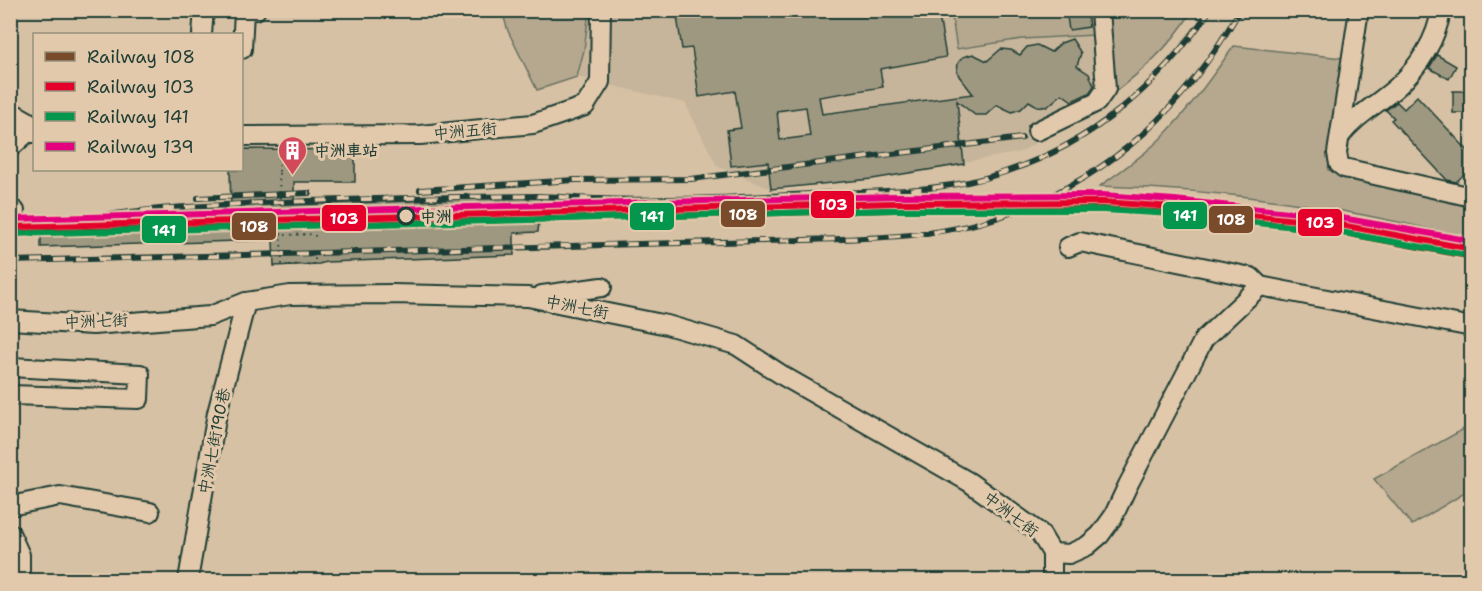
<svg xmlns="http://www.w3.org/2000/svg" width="1482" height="591" font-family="'Shantell Sans','LXGW WenKai TC',sans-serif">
<rect width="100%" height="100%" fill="#d7c1a4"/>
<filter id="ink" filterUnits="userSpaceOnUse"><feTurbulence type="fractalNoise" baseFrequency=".0167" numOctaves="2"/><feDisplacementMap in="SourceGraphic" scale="12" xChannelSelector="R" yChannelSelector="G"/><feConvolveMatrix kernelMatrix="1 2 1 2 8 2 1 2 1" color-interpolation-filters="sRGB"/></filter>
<g filter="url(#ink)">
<path fill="#c6b59a" d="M951,10L958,49L1022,39L1094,35L1103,101L1021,152L872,179L771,189L717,166L685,103L577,77L584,50L589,11Z"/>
<g fill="#b5a88f" stroke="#6a7262" stroke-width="1.5">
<path d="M502,11H589L584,50L577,77L537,90L508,31Z"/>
<path d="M951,11H1192C1170,48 1138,75 1103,101L1094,35L1022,39L957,49Z"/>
<path d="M1234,46L1351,59L1328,170L1471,203V238C1421,227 1370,215 1319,207C1246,195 1174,188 1100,186C1122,170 1146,154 1165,134C1191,107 1212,76 1234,46Z"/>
<path d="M1471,425V489L1412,525L1374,479Z"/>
</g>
<g fill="#9e9881" stroke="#1f3d34" stroke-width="1.5" fill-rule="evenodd">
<path d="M676,10H938L946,57L880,69L883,87L819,97L822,114L973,94L959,76L957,71L958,63L963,57L973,54L987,61L1001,49L1011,50L1020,55L1027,47L1037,45L1051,52L1061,43L1072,39L1081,53L1077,66L1089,74L1094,86L1089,93L1072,101L1062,94L1047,107L1037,106L1029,101L1021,109L1012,112L997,105L986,115H975L957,101L964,164L872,179L771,189L768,162L731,166L727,130L741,128L735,91L699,97L692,48L682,49ZM806,107L810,136L780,140L777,111Z"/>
<path d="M1066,10H1087L1089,27L1069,30Z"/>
<path d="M1437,55L1456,66L1449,79L1429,68Z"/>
<rect x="1453" y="91" width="14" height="22"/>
<path d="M1417,96L1472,155V167L1456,182L1447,180L1391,120L1394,118L1386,110L1397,102L1404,109Z"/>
<path d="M242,149L355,150V182H294V205L521,197L541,198L538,232L514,233V255L326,262L319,264L274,266L273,240L41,247V237L181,232L183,209L231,208L230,170H242Z"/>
</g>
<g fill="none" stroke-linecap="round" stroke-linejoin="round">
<defs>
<g id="minor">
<path d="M1359,10L1337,153L1339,164L1344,168L1472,197"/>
<path d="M202,34L204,10"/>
<path d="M242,49L244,11L256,10"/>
<path d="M10,111L28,121L34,133"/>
<path d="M1037,131L1097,102L1106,89L1100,10"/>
<path d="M242,136L420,135L533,124L585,106L600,82L601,10"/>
<path d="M1340,136C1356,115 1378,104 1397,87C1419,67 1437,39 1441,10"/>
<path d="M10,148L28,132L34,133"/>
<path d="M10,211H15"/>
<path d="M1068,247L1080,242L1251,277L1260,286"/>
<path d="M542,295L602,287"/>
<path d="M10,320L93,325L210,316L246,302L290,295L392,294L528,297L667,325L736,345L785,377L969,482L1040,533L1052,553V580"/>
<path d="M10,367L140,374L139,399L10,395"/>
<path d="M10,506L60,496L150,512"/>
<path d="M10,533L20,555V580"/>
<path d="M1052,553L1069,554L1087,546L1100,535L1113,517L1128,485L1204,339L1260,286L1472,327"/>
<path d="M188,580L217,413L246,302"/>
</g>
</defs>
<use href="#minor" stroke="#1f3d34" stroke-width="22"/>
<g stroke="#1f3d34" stroke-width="2" stroke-dasharray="1.5 4.5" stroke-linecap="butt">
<path d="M279,152V173"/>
<path d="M314,206V215"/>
<path d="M254,208V217"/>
<path d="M254,212L314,210"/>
<path d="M315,229V240"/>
<path d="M254,231L255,242"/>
<path d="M255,236L315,234"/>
<path d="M289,265L315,264V257"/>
</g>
<use href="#minor" stroke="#e3c9ab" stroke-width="18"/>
<defs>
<g id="rail">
<path d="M420,190L575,180L691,179L1022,138"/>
<path d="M198,198L309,193"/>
<path d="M10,226C70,221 128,210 187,207C303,200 420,197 537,196C558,196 579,199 600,199C623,200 647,200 670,199C725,199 780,195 835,193C892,191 950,191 1005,172C1093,143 1158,86 1210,10"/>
<path d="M10,261C220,257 429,249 639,244C694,243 749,241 804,240C875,238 946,238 1013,212C1118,172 1185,106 1240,10"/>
</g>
</defs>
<use href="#rail" stroke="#1f3d34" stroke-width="6"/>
<use href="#rail" stroke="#e3c9ab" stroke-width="4" stroke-dasharray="11" stroke-linecap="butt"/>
<path stroke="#1f3d34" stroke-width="2" stroke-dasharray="1.5 4.5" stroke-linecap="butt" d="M279,173L282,265H289"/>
<defs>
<path id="rail-1" d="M10,233L896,210L1103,209L1173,213L1333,231L1472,257"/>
<path id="rail-2" d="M10,227L895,203L1103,202L1174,207L1335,224L1472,249"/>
<path id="rail-3" d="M10,234L895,210H1103L1173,214L1334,231L1471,256"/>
<path id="rail-4" d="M10,219L895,196L1103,195L1175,200L1336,217L1472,241"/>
</defs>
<use href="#rail-1" stroke="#e3c9ab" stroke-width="10"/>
<use href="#rail-2" stroke="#e3c9ab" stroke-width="10"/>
<use href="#rail-3" stroke="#e3c9ab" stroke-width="10"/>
<use href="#rail-4" stroke="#e3c9ab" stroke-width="10"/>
<use href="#rail-1" stroke="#7a4b2a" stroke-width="6"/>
<use href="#rail-2" stroke="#e4002b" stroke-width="6"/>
<use href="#rail-3" stroke="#05964d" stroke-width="6"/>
<use href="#rail-4" stroke="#e5007d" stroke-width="6"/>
</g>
</g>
<defs>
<symbol id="building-pin" viewBox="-11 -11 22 30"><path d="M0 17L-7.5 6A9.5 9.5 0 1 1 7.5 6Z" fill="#d1495b" stroke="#e3c9ab"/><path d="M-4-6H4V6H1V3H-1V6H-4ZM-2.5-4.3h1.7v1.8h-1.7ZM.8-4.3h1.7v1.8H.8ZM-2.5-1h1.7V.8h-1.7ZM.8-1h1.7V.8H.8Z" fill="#fff"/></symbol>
</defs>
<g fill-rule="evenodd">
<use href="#building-pin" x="276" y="134" width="33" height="45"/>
</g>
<circle fill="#e3c9ab" stroke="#1f3d34" stroke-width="3" cx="406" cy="216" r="8"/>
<g text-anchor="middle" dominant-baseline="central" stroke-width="6" stroke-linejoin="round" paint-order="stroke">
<g font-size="16" fill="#1f3d34" stroke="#e3c9ab">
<text transform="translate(465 131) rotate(-5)">中洲五街</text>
<text transform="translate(577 307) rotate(11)">中洲七街</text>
<text transform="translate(96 321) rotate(-2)">中洲七街</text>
<text transform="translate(214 441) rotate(-79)">中洲七街190巷</text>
<text transform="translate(1011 514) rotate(37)">中洲七街</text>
</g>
<g font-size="16" font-weight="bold" fill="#1f3d34" stroke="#e3c9ab" text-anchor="start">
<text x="314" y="150">中洲車站</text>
</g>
<g font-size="16" font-weight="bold" fill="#1f3d34" stroke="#e3c9ab" text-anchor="start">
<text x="420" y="216">中洲</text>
</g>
</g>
<g stroke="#e3c9ab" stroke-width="2">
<rect x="810" y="190" width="45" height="29" rx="6" fill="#e4002b"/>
<rect x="720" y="200" width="46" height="28" rx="6" fill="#7a4b2a"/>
<rect x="1162" y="201" width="46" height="29" rx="6" fill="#05964d"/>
<rect x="629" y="202" width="46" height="29" rx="6" fill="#05964d"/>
<rect x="321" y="204" width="46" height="28" rx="6" fill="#e4002b"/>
<rect x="1208" y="205" width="46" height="29" rx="6" fill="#7a4b2a"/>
<rect x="1297" y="208" width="46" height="29" rx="6" fill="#e4002b"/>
<rect x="231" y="212" width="46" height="29" rx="6" fill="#7a4b2a"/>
<rect x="141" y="215" width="46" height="29" rx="6" fill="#05964d"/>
</g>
<g font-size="16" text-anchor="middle" font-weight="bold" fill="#fff">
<text x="833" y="210">103</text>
<text x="743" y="220">108</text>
<text x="1185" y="221">141</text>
<text x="652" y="222">141</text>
<text x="344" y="224">103</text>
<text x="1231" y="225">108</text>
<text x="1320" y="228">103</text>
<text x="254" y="232">108</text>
<text x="164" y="236">141</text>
</g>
<rect width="1482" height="591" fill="none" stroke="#e3c9ab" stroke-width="36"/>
<rect x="18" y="18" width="1446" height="555" fill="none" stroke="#1f3d34" stroke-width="2" filter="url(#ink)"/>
<rect x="33" y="33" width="210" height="138" fill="#e3c9ab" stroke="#95917b" stroke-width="1.5"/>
<rect x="45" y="52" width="30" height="9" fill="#7a4b2a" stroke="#95917b" stroke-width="1.5"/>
<text x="87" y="63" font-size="18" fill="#1f3d34">Railway 108</text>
<rect x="45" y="82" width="30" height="9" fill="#e4002b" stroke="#95917b" stroke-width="1.5"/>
<text x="87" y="93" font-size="18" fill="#1f3d34">Railway 103</text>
<rect x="45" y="112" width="30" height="9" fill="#05964d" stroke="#95917b" stroke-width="1.5"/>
<text x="87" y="123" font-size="18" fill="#1f3d34">Railway 141</text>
<rect x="45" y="142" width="30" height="9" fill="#e5007d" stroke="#95917b" stroke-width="1.5"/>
<text x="87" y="153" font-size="18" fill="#1f3d34">Railway 139</text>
</svg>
